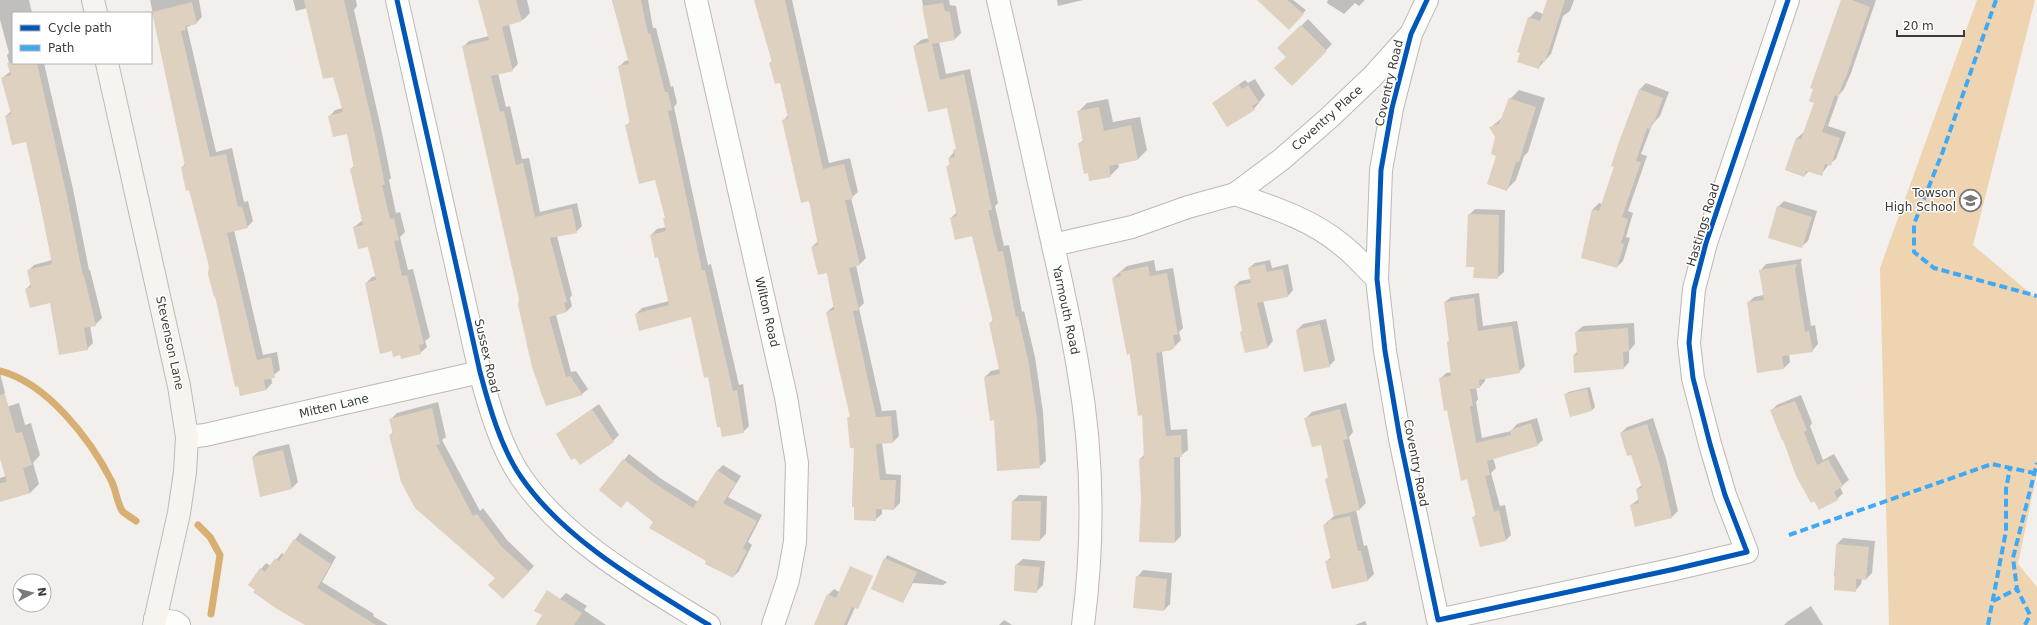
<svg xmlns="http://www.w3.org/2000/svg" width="2037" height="625" font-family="'DejaVu Sans',sans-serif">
<rect width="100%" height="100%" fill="#f2efec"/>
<path fill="#efd4b1" d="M1977,0H2035L1973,245L2037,299V472L2018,564L2037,587V625H1889L1880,268Z"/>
<g fill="#0003">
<path d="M0,0H29L32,13H13V63H44L73,189L89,270H90L102,318L95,325H90L93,343L87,349L51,302L26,289L31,284L28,271L34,265L52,260L27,140L6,116L11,111L2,78L11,71L7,55L9,53L0,20Z"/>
<path d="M150,0H199L202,17L196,23L187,27L216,152L232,148L244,202L248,201L253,221L247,227L234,230L263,355L277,352L280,370L271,377L272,383L266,390L241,395L190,189L182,167L185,164Z"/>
<path d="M293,0H356L357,6L354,10L381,128L391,178L389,180L396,213L400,212L405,232L400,237L408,270L413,269L430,337L425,341L427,347L420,353L400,354L393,350L366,283L372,277L376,276L368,246L354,227L363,220L351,169L354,166L348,133L329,117L335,110L343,108L334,76L307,8L296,11Z"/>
<path d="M479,0H527L530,13L524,19L509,24L518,64L512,70L498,73L506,107L510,106L522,159L529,158L540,212L577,203L582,226L576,232L557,236L572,295L570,298L572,306L566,312L556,315L571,372L576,371L588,389L582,394L542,396L519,305L520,299L463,47L469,41L489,36Z"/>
<path d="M612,0H648L653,28H656L671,87L673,86L677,103L674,107L708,265L711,264L739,385L743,384L749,426L743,432L709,376L691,316L636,314L642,308L669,301L658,256L651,235L657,229L666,227L664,219L666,217L656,179L626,126L631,121L619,67L625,61L629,60Z"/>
<path d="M755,0H792L829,163L850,158L858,192L851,198L866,258L860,264L856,265L864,303L859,308L882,411L896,410L899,436L893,442L882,443L886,474L901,475L900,503L894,509L882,508V514L875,520L848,418L851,415L827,312L834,306L827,272L812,247L818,241L809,200L784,120L788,115L781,82L770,63L772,61Z"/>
<path d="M922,0H949L950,5L956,6L961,33L955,39L939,42L946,74L970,69L998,203L995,206L1004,246L1009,245L1022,312L1024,311L1035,357L1043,412L1046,461L1039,467L995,419L985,377L991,371L1000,369L990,323L994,319L972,235L951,218L957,212L947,167L951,163L949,158L957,148L948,106L914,46L921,40L929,38Z"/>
<path d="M1057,0H1083L1058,6Z"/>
<path d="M1275,0H1293L1306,10L1289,28Z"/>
<path d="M1328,0H1365L1359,6L1355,3L1344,14L1327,3Z"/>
<path d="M1548,0H1574L1570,11L1563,16L1551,54L1538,68L1529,18L1536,11L1543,14Z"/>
<path d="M1842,0H1876L1851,73L1844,89L1839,95L1828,126L1846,132L1836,159L1829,164L1821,175L1809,171L1804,176L1797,138L1804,132L1815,102Z"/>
<path d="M1308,19L1332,44L1292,85L1287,57L1279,48Z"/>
<path d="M1255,79L1265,95L1254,109L1213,103L1245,80L1248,83Z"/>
<path d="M1646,83L1669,92L1660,116L1652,125L1641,154L1647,156L1628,211L1633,213L1626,237L1630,238L1623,261L1617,267L1593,209L1599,203L1602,204L1640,89Z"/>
<path d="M1519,90L1545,98L1528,152L1524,156L1516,180L1507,189L1497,155L1496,137L1490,128L1503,117L1510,99Z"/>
<path d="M1108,99L1113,122L1140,117L1147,150L1138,159L1118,163L1119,167L1110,176L1080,143L1083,140L1078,112L1087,103Z"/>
<path d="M1784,201L1817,211L1808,241L1801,247L1778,207Z"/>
<path d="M1475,209L1505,210L1504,272L1497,278L1475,266L1469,215Z"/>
<path d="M1802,259L1801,262L1811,326L1815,325L1818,344L1812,351L1789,354L1790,362L1784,368L1748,303L1754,297L1764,295L1760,271L1766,264Z"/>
<path d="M1154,260L1156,271L1173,268L1183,328L1179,332L1181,340L1171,350L1162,351L1171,430L1187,429L1188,450L1180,456L1181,536L1175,542L1142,499L1140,459L1145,454L1143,414L1113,278L1127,266Z"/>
<path d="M1270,260L1272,268L1288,264L1293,290L1288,296L1263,300L1273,341L1268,347L1246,352L1241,332L1243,330L1235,286L1240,281L1251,279L1249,268L1255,263Z"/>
<path d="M1479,293L1483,326L1517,321L1525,366L1519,372L1485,378V381L1480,387H1476L1478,399L1476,402L1482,438L1511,431L1517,424L1537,418L1543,440L1537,445L1493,458L1496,468L1491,473L1500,506L1505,505L1511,535L1506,540L1474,517L1476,514L1468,478L1440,379L1446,373L1452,372L1448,342L1450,340L1445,302L1451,297Z"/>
<path d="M1326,319L1335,360L1329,366L1297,330L1303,324Z"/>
<path d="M1634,323L1635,344L1629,351V362L1623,369L1574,355L1578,351L1576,332L1583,326Z"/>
<path d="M0,373L5,393L0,398Z"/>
<path d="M1590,387L1595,407L1592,410L1565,395L1568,392Z"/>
<path d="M1801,395L1812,423L1810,426L1823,460L1834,454L1849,480L1840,487L1843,493L1837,499L1771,411L1777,405Z"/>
<path d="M438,402L446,437L442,440L480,511L483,508L507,540L534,566L509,592L496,578L390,435L393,432L390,420L397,413Z"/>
<path d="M19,403L25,425L31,423L40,455L33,463L39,484L30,493L0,501V478L6,476L0,455V409Z"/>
<path d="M1346,403L1353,432L1349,437L1366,503L1360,509L1356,510L1364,546L1367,545L1374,574L1368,580L1326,562L1331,557L1324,525L1334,516L1326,479L1329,477L1321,444L1306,418L1312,412Z"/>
<path d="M599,404L619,435L613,441L557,434Z"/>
<path d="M1653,418L1666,459L1678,511L1671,518L1631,505L1639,499L1637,489L1642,485L1632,454L1621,433L1627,427Z"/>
<path d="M289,444L298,482L292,488L253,457L259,451Z"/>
<path d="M629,454L660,478L698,502L717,471L723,465L741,476L728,497L762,515L748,542L752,545L739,571L733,577L707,561L655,522L624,460Z"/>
<path d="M1019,495L1047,496L1046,534L1040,540L1013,501Z"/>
<path d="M300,533L336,557L322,582L374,614L373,616L388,625H306L261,569L266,563L271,566L282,553L284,555Z"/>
<path d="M1843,538L1875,541L1872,573L1866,579H1862L1861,584L1855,591L1834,576L1837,544Z"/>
<path d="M887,555L947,582L946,583L943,585L913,583L904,600L874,584Z"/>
<path d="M1023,559L1045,561L1043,585L1036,592L1015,590L1016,565Z"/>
<path d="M1143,570L1172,573L1170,604L1164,610L1137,577Z"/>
<path d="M834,589L857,603L847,625H818L828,595Z"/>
<path d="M566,593L587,606L584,610L606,625H544L560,599Z"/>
<path d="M1811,606L1823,625H1784L1787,622Z"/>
<path d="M1004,620L1012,625H999Z"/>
<path d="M1365,621L1367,625H1355Z"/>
</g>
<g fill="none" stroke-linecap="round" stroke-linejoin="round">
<g stroke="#d8af72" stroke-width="7">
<path d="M0,371C47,383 90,439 111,480C116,489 117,504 123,512C127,515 132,518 136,521"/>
<path d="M198,525L210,537L220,555L211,614"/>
</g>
</g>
<g fill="#ded1bf">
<path d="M304,0H344L375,135L385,185H382L390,219L394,218L399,240L394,241L402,276L407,275L424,344L419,345L421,354L401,359L400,355L393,357L392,351L380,354L365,283L376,280L368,247L358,249L353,227L363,225L350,169L354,168L347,134L333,137L328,116L343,112L333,77L323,79Z"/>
<path d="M478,0H516L522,21L502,27L513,71L491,76L500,112L504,111L516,165L523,163L535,217L572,208L577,233L550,238L567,302L564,303L567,312L549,317L566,377L570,376L583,395L546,406L532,367L518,305L519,299L462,46L489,40Z"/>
<path d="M612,0H641L648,34L650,33L665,92H668L672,110L668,111L702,270H705L733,391L737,390L744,433L722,437L720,427H717L708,377L704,378L691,317L639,331L635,314L669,305L658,257L655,258L650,235L666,231L663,218H665L655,180L639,184L625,125L630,124L618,66L629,64Z"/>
<path d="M754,0H785L823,169L844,164L853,199L845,200L860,265L849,268L859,310L853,311L876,417L891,416L893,443L877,444L876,446L880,480H896L894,510L876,509V521L854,520V507H852V503L854,448H850L847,417H850L826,312L834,310L827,273L818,275L811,247L818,245L809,201L801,203L782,120L788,118L780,83L775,84L769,63L772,62Z"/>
<path d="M1257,0H1287L1304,14L1289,30Z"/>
<path d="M1547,0H1565L1545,62L1541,61L1539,69L1517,62L1520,53L1517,52L1528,17L1540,21Z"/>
<path d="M1841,0H1852L1870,7L1845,80H1844L1838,97L1835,95L1822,132L1840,138L1831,166L1825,164L1822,176L1806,171L1804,177L1785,170L1796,138L1801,139L1814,103L1809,101L1813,89L1810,88Z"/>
<path d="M192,2L197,24L185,26L186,30L181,31L210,157L226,154L238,207L242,206L248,228L227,233L257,360L271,357L275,378L264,380L266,390L240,396L238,386L235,387L215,296L214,297L208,274L209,266L189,190L186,191L181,167L185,166L152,12Z"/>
<path d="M943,3L945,11L950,12L955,40L932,44L940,80L964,74L992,210H988L998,252L1003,251L1016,317L1018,316L1029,364L1037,419L1040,468L997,471L994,420L990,421L984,377L1000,374L989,323L993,322L972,236L955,240L950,218L957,216L946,166H950L948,158L955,157L953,150L956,149L947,108L928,112L913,46L929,42L922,6Z"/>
<path d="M1301,25L1327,51L1292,86L1274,68L1286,57L1277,48Z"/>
<path d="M7,63H37L67,196L83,276L84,275L96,326L84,328L88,350L59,355L50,303L30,308L25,289L31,287L27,270L52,264L40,203L26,142L12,145L5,116L11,114L1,78L11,75Z"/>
<path d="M1239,85L1242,89L1248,85L1259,102L1252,106L1255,110L1227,127L1212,103Z"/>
<path d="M1639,89L1663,98L1654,123L1652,122L1650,129L1647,128L1636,161L1641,162L1622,217L1628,219L1621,243L1624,244L1617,268L1581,258L1592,209L1599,211L1614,167L1611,166L1620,139Z"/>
<path d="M1509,98L1536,107L1519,162H1516L1507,191L1487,184L1496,156L1491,154L1495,137L1489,127L1499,124Z"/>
<path d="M1099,107L1104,131L1131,125L1138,160L1109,166L1111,177L1089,181L1088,173L1084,174L1078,143L1083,142L1077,111Z"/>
<path d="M1777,206L1812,217L1802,248L1768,238Z"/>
<path d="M1468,214L1499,215L1498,279L1473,278L1474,267H1466Z"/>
<path d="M1265,264L1267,272L1283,269L1288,297L1257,303L1268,348L1245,353L1240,332L1242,331L1234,286L1251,283L1248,268Z"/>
<path d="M1797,264L1795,269L1805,332L1809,331L1813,352L1782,356L1784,369L1757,373L1747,302L1764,300L1759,270Z"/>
<path d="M1148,266L1150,276L1167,273L1178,335H1173L1175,347L1171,348V350L1156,353L1166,436L1181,435L1182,457H1174L1175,543L1139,542L1141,499L1139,459L1144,458L1142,415L1138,416L1130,354L1127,355L1112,278L1121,276L1120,272Z"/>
<path d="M1474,298L1478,331L1512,326L1520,373L1479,380L1480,388L1470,389L1473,406H1470L1476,443L1511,435L1510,430L1531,423L1538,446L1487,461L1490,475L1485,476L1494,512L1499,510L1506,541L1480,547L1472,517L1476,516L1467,479L1461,481L1447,410L1444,411L1439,378L1451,376L1447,342H1449L1444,302Z"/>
<path d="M1320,324L1330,367L1304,372L1296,330Z"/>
<path d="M1628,328L1629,351L1623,352L1624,369L1574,373L1573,355H1577L1575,332Z"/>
<path d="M1587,389L1592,411L1570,417L1564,394Z"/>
<path d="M5,394L16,433L22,432L32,465L23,468L30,493L0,502V483L7,482L0,459V395Z"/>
<path d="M1795,401L1807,430L1804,432L1817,465L1828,459L1843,486L1834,492L1838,500L1819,510L1814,501L1811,503L1796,476L1783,440H1782L1770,410Z"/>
<path d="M432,408L440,444L436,445L473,516L477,514L501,546L529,572L503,599L488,585L495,578L415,508L401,482L389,435L393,434L389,419Z"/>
<path d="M592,409L614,442L580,465L575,458L571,460L556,434Z"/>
<path d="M1340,409L1348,439L1343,440L1360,510L1334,516L1325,479L1328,478L1321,445L1312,447L1304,418Z"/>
<path d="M1647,424L1660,465L1672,518L1635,527L1630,505L1639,503L1636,489L1642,488L1631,455L1627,456L1620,433Z"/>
<path d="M283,450L292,489L260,497L252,457Z"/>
<path d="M623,459L654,483L693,508L717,470L736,483L723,503L757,521L743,548L747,551L733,578L705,564L706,561L649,528L653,522L627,501L621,508L599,490Z"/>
<path d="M1012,501H1041L1040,541L1011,540Z"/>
<path d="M1350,516L1358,551H1361L1368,581L1332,589L1325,561L1331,560L1323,525L1328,524L1327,521Z"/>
<path d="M294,539L331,564L317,588L376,625H305L277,609L253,592L255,590L248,585L260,568L265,572L275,558L279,561Z"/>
<path d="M1836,544L1869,547L1866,580L1856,579V592L1834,590Z"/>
<path d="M884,558L917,572L903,603L871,589Z"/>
<path d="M1015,565L1040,567L1037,593L1014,591Z"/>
<path d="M850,566L873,576L858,609L852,607L844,625H814L827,594L836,598Z"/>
<path d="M1136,576L1167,579L1164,611L1133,608Z"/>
<path d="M547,590L582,613L574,625H536L542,615L534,611Z"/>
</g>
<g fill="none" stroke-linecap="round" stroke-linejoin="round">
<defs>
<g id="street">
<path d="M397,0L480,372C489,406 501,448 521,477C565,541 644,585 709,625"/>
<path d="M696,0L786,397L797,463L795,542L788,580L773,625"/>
<path d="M998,0C1014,68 1029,137 1044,205C1056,259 1069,313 1078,368C1093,452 1094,541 1083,625"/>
<path d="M1427,0L1411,34L1392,108L1381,170L1377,279L1385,351L1400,439L1438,620L1675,569L1747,552L1725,495L1710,444L1693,378L1689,343L1694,289L1706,243L1788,0"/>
<path d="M1235,194C1272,207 1311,219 1342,245C1355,255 1366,268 1377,279"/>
<path d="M1053,245L1132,227L1188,207L1235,194L1282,159L1330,117L1373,76L1408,37"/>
<path d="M187,437L205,435L480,372"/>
<path d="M155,619L175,622L179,625"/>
</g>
<g id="secondary">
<path d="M93,0L96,13"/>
<path d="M107,63L179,386L187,437L185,472L179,513L154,625"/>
</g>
</defs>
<use href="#street" stroke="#bbb9b6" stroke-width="24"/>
<use href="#secondary" stroke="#bbb9b6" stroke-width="24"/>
<use href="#street" stroke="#fdfdfc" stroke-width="22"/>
<use href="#secondary" stroke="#f7f4ef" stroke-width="22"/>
<g stroke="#3fa9f5" stroke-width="4" stroke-dasharray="8 4" stroke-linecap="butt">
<path d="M1996,0L1943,151L1914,224V252L1934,268L2037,296"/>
<path d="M1789,535L1992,464L2034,473"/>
<path d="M1993,601L2017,589"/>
<path d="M1988,625L2006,531V489L2010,468"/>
<path d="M2025,625L2030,615L2017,589L2013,558L2037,463"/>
</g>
<defs>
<g id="cycleway">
<path d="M397,0L480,372C489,406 501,448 521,477C565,541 644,585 709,625"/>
<path d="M1427,0L1411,34L1392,108L1381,170L1377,279L1385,351L1400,439L1438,620L1675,569L1747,552L1725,495L1710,444L1693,378L1689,343L1694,289L1706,243L1788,0"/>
</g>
</defs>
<use href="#cycleway" stroke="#fff" stroke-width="8"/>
<use href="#cycleway" stroke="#0057b8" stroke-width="5"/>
</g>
<defs>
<symbol id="school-ring" viewBox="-11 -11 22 22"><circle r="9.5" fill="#fff" stroke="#7c7976" stroke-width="1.5"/><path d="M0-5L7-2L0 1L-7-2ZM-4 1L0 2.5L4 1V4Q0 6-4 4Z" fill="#7c7976"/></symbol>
</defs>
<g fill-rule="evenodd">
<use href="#school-ring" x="1958" y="188" width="25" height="25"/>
</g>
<g text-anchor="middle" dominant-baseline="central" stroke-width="3" stroke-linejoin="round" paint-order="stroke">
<g font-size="12" fill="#3d3a37" stroke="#fff">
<text transform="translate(1389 83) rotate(-77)">Coventry Road</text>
<text transform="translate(1327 118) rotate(-42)">Coventry Place</text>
<text transform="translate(1703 225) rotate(-73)">Hastings Road</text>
<text transform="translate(1066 310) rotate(78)">Yarmouth Road</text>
<text transform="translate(767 312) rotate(77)">Wilton Road</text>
<text transform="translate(170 343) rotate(78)">Stevenson Lane</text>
<text transform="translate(487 356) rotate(77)">Sussex Road</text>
<text transform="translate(334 406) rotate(-13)">Mitten Lane</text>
<text transform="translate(1416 463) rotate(79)">Coventry Road</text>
</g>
<g font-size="12" fill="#3d3a37" stroke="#fff" text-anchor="end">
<text x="1956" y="193">Towson<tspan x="1956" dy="14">High School</tspan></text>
</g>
</g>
<rect x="12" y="12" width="140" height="52" fill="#ffffff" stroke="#b1b0af"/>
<rect x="20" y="25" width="20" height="6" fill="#0057b8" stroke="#b1b0af"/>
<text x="48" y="32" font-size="12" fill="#3d3a37">Cycle path</text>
<rect x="20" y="45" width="20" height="6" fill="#3fa9f5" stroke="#b1b0af"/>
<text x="48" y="52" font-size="12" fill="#3d3a37">Path</text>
<g transform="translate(32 593) rotate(83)"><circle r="19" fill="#ffffff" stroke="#b1b0af"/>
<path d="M0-3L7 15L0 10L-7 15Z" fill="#7c7976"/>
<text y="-6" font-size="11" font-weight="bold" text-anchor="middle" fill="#3d3a37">N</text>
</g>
<path d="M1897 30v6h67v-6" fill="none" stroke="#3d3a37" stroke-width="2"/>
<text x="1903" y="30" font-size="12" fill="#3d3a37" stroke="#ffffff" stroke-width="3" paint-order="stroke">20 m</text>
</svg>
